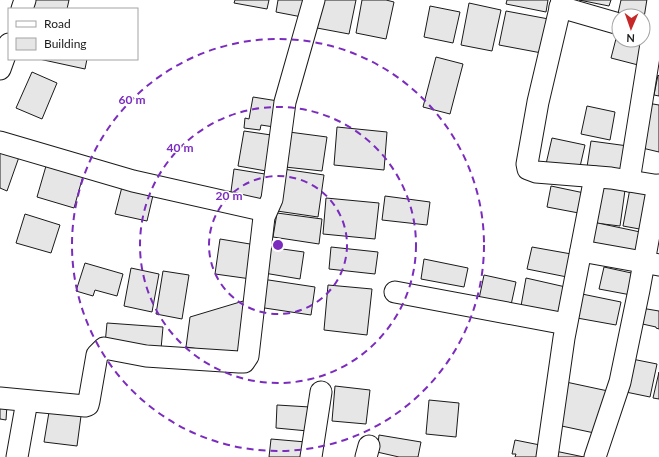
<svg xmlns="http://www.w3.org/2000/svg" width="659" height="457" font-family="Lato,sans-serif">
<rect width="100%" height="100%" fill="#fff"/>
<g fill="#e6e6e6" stroke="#1a1a1a">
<path d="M31,0H69L67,9H29Z"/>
<path d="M235,0H269L267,9L234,3Z"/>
<path d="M278,0H305L302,17L276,12Z"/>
<path d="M322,0H356L349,34L317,28Z"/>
<path d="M362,0H386L394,2L386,39L356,33Z"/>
<path d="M507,0H548L546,12L506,4Z"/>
<path d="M579,0H611L609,6Z"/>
<path d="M621,0H650L648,26L643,25V16H619L617,18Z"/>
<path d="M469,3L501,10L492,51L461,45Z"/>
<path d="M430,6L460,12L453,43L424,37Z"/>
<path d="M506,11L554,20L547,54L499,45Z"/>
<path d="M618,31L619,40H643L642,66L611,58Z"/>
<path d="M436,57L463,64L450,114L423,107Z"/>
<path d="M39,59H87L85,69Z"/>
<path d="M32,72L57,83L42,119L16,108Z"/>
<path d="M658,75L659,76V96L654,95Z"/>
<path d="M253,97L278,101L274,127L261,125L260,130L244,128L245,118L249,119Z"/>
<path d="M647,103L659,105V152L638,147Z"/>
<path d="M587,106L615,112L610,140L581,134Z"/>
<path d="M337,127L387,132L384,170L334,165Z"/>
<path d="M244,131L278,136L272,172L238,166Z"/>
<path d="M289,132L327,137L322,171L285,167Z"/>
<path d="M552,138L585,145L579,171L546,164Z"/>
<path d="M591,141L628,146L625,171L587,167Z"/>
<path d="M0,150L19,157L7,191L0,188Z"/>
<path d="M46,166L83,176L74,208L37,197Z"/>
<path d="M234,169L271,175L266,204L230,199Z"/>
<path d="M283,169L324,175L318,217L277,211Z"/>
<path d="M601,180L626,183L620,226L595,223Z"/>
<path d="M123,183L154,191L147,221L115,214Z"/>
<path d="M631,183L654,188L645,230L623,226Z"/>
<path d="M551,186L589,194L584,214L547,207Z"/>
<path d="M385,196L430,202L427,225L382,220Z"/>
<path d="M326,198L379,203L375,239L323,234Z"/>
<path d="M277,213L322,219L319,244L273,237Z"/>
<path d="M25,214L60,225L51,253L16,243Z"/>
<path d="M593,222L645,233L640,258L587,247Z"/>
<path d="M220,239L256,245L251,279L215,274Z"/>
<path d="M268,247L304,252L300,279L264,273Z"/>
<path d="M331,247L378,252L375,274L329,269Z"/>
<path d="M532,247L577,255L572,278L527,269Z"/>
<path d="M424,259L468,268L464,287L421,279Z"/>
<path d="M85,263L123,274L117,296L95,290L93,296L76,291Z"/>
<path d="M604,267L636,274L631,295L599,289Z"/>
<path d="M131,268L159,274L152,312L124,306Z"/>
<path d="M163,271L189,275L182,319L156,314Z"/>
<path d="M484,275L516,282L511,305L479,299Z"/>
<path d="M526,278L570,288L565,315L521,306Z"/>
<path d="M262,279L315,287L311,315L258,307Z"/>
<path d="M328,285L372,289L367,335L324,330Z"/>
<path d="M582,294L621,302L616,325L577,318Z"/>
<path d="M250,299L244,356L186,347L190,317Z"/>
<path d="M641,308L659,311V329L656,328V327L638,323Z"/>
<path d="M107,323L163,327L161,349L105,344Z"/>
<path d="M627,358L657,364L650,397L621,391Z"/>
<path d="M659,372V399L653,398Z"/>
<path d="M566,382L608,391L599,434L557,425Z"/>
<path d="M335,386L370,390L366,424L332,421Z"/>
<path d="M429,400L459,403L456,437L426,434Z"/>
<path d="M0,404L7,405L6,420L0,419Z"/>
<path d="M277,405L310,407L308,431L276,428Z"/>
<path d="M49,412L81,416L77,446L44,442Z"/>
<path d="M379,435L421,442L418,457H399L377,452Z"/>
<path d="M271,439L306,442L305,457H269Z"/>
<path d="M515,440L545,446L542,457H515L516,454H512Z"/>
<path d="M555,451L584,457H554Z"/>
</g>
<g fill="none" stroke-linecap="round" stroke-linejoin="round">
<defs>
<g id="street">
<path d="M562,0L538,102L527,164L528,169L536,172L611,178L659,186"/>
<path d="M560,7L619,24"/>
<path d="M22,9L25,0"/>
<path d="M0,69L9,44"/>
<path d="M0,142L133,181L266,211"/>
<path d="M629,181L658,0"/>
<path d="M581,251L659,265"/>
<path d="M395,292L566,324"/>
<path d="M0,398L85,406L88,405L89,401L97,355L104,348L146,356L239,362H244L248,356L264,217L272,199L285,102L314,0"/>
<path d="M17,457L27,401"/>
<path d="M311,457L321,392"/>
<path d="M366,457L369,446"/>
<path d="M547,457L564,338L595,177"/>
<path d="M595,457L620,382L639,290L658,185"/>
</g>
</defs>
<use href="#street" stroke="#1a1a1a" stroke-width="23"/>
<use href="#street" stroke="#fff" stroke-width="21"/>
</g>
<g fill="none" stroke="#7b2cbf" stroke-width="2" stroke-dasharray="7 5">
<circle cx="278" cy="245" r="69"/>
<circle cx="278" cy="245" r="138"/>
<circle cx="278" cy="245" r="206"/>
</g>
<circle cx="278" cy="245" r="6" fill="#7b2cbf" stroke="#fff" stroke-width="2"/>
<g font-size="12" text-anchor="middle" font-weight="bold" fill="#7b2cbf" stroke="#fff" stroke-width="3" stroke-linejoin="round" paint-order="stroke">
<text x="132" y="104">60 m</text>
<text x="180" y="152">40 m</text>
<text x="229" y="200">20 m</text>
</g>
<rect x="8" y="8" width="130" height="52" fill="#ffffff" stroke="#a3a3a3"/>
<rect x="16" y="21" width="20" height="6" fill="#ffffff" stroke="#a3a3a3"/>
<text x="44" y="28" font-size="12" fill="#1a1a1a">Road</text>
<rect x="16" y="38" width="20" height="12" fill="#e6e6e6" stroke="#a3a3a3"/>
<text x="44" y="48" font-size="12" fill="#1a1a1a">Building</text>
<g transform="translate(631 28) rotate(182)"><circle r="19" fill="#ffffff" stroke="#a3a3a3"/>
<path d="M0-3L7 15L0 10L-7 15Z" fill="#c62828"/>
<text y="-6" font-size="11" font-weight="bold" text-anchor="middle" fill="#1a1a1a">N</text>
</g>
</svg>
